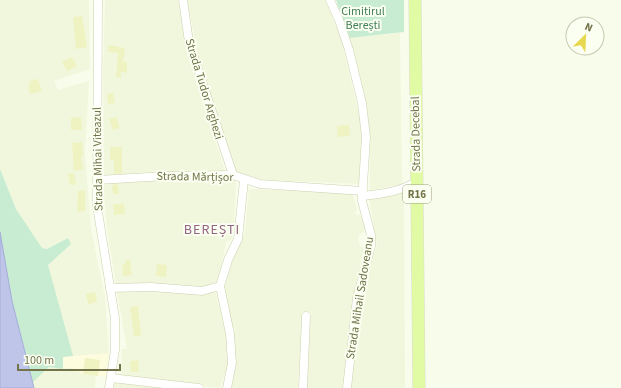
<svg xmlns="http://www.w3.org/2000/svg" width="621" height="388" font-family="'Source Sans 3',sans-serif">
<rect width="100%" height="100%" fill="#f8fdeb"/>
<g fill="#f1f7dc">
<path d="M0,0H89L90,69L54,81L58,90L89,81L85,153L91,229L105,298L109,353L106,377L96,375L95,388H34L33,382L49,367L48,265L68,238L47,249L42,248L16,209L0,169Z"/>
<path d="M105,0H178L186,49L225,171H157L104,176L103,73Z"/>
<path d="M187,0H325L341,38L361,123V184L264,180L238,173L233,169L202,75Z"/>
<path d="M400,33L402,185L370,190V132L365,98L350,38Z"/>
<path d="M189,178L234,180L236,182L234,231L231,240L226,242L219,279L210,287H201L167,284H116L108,235L103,190L104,182Z"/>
<path d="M249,189L347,193L353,195L357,210L355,212L356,215H360L368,227L358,237L360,247H365L356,282L347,344L343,388H306L311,313L302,312L298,388H232L233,332L236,330L231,325L224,286L229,265L245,232Z"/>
<path d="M399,193L404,194L405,388H351L360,302L377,245L369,199Z"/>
<path d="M149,290L213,291L216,294L228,345V364L220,388L121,377L122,349H127L117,291Z"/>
<path d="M114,383L156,387V388H114Z"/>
</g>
<path fill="#fdfcdf" d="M109,353L106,377L83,374L72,368L63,369V357Z"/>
<g fill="#c8ecd2">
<path d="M336,0H404V32L350,38Z"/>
<path d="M0,169L16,209L42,248L47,249L68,238L71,244L48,265L73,356L63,357V369L49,367L33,382L34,388H0Z"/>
</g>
<path fill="#bec5e8" stroke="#a4adda" d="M0,232L12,301L34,388H0Z"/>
<g fill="#eff3c2">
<path d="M82,16L87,47L76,49L73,17Z"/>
<path d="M109,45L125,48L123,62H127V73L121,72V77H116L118,53L108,52Z"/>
<path d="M72,57L77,66L67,71L62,62Z"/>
<path d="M38,79L42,91L30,94L28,86L31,85L29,81Z"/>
<path d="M113,93L115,103L108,104L107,94Z"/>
<path d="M81,117L82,130H71V118Z"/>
<path d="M116,117L120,128L113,130L109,119Z"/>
<path d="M349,125L350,136L338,137L337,126Z"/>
<path d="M82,142L83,156H81L83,169L74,171L72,143Z"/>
<path d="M110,147H122V173L114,174V160H110Z"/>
<path d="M74,173L76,184L70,185L68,174Z"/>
<path d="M118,184L119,194H113L112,185Z"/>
<path d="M85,190V211L77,212L78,191Z"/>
<path d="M124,203L125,214L114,215L113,205Z"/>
<path d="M130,260L132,275L123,276L122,265L125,264V261Z"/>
<path d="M157,264L167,265L166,277L156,276Z"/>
<path d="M95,292L97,302L88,304L86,294Z"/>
<path d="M138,306L141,336H134L130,307Z"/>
<path d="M85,358L100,360L98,376L83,374Z"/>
<path d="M138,360L139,372H131L130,361Z"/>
</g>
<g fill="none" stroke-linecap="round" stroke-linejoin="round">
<defs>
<g id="minor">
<path d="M98,0L97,206L115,318V350L109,388"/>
<path d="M183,0L189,42L233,175"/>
<path d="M330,0L339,20L349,50L362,103L366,137L362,201L371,235V246L357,298L347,388"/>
<path d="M98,180L166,176L233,175L260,184L363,191"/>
<path d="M362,196C382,194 400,192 417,181"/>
<path d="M110,288L151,287L202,291L220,286"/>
<path d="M111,378L199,388"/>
<path d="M227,388L232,363L230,334L220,286L228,260L238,239L244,180"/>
<path d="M303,388L306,316"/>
</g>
<path id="primary" d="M415,0L419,388"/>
</defs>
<use href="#minor" stroke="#ccd0af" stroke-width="9"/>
<use href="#primary" stroke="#dbdbd0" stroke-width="13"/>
<use href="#minor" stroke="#fff" stroke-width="8"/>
<use href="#primary" stroke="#e0fba4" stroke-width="12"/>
</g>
<g text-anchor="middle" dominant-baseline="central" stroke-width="4" stroke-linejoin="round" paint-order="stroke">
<rect fill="#fbfff2" stroke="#9c9e7c" stroke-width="1" x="403" y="185" width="28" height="18" rx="3"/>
<g font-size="11" font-weight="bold" fill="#73744a">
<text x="417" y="194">R16</text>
</g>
<g font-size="12" fill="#447f5b" stroke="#fbfff2">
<text x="363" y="11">Cimitirul<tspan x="363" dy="14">Berești</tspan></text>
</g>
<g font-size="12" fill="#73744a" stroke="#fbfff2">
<text transform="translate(204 89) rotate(73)">Strada Tudor Arghezi</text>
<text transform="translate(416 134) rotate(-91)">Strada Decebal</text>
<text transform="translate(98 159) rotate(-91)">Strada Mihai Viteazul</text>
<text transform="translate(195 177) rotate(1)">Strada Mărțișor</text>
<text transform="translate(360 298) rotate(-81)">Strada Mihail Sadoveanu</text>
</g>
<g font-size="14" letter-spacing="1" fill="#946584" stroke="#fbfff2">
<text x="212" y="230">BEREȘTI</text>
</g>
</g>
<g transform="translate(585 36) rotate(24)"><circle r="19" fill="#fbfff2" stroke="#c5c7af"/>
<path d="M0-3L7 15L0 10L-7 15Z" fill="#e7d850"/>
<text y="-6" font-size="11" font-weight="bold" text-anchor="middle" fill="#73744a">N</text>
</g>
<path d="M18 364v6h102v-6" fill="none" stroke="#73744a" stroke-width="2"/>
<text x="24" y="364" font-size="12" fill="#73744a" stroke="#fbfff2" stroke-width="3" paint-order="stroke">100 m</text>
</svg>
